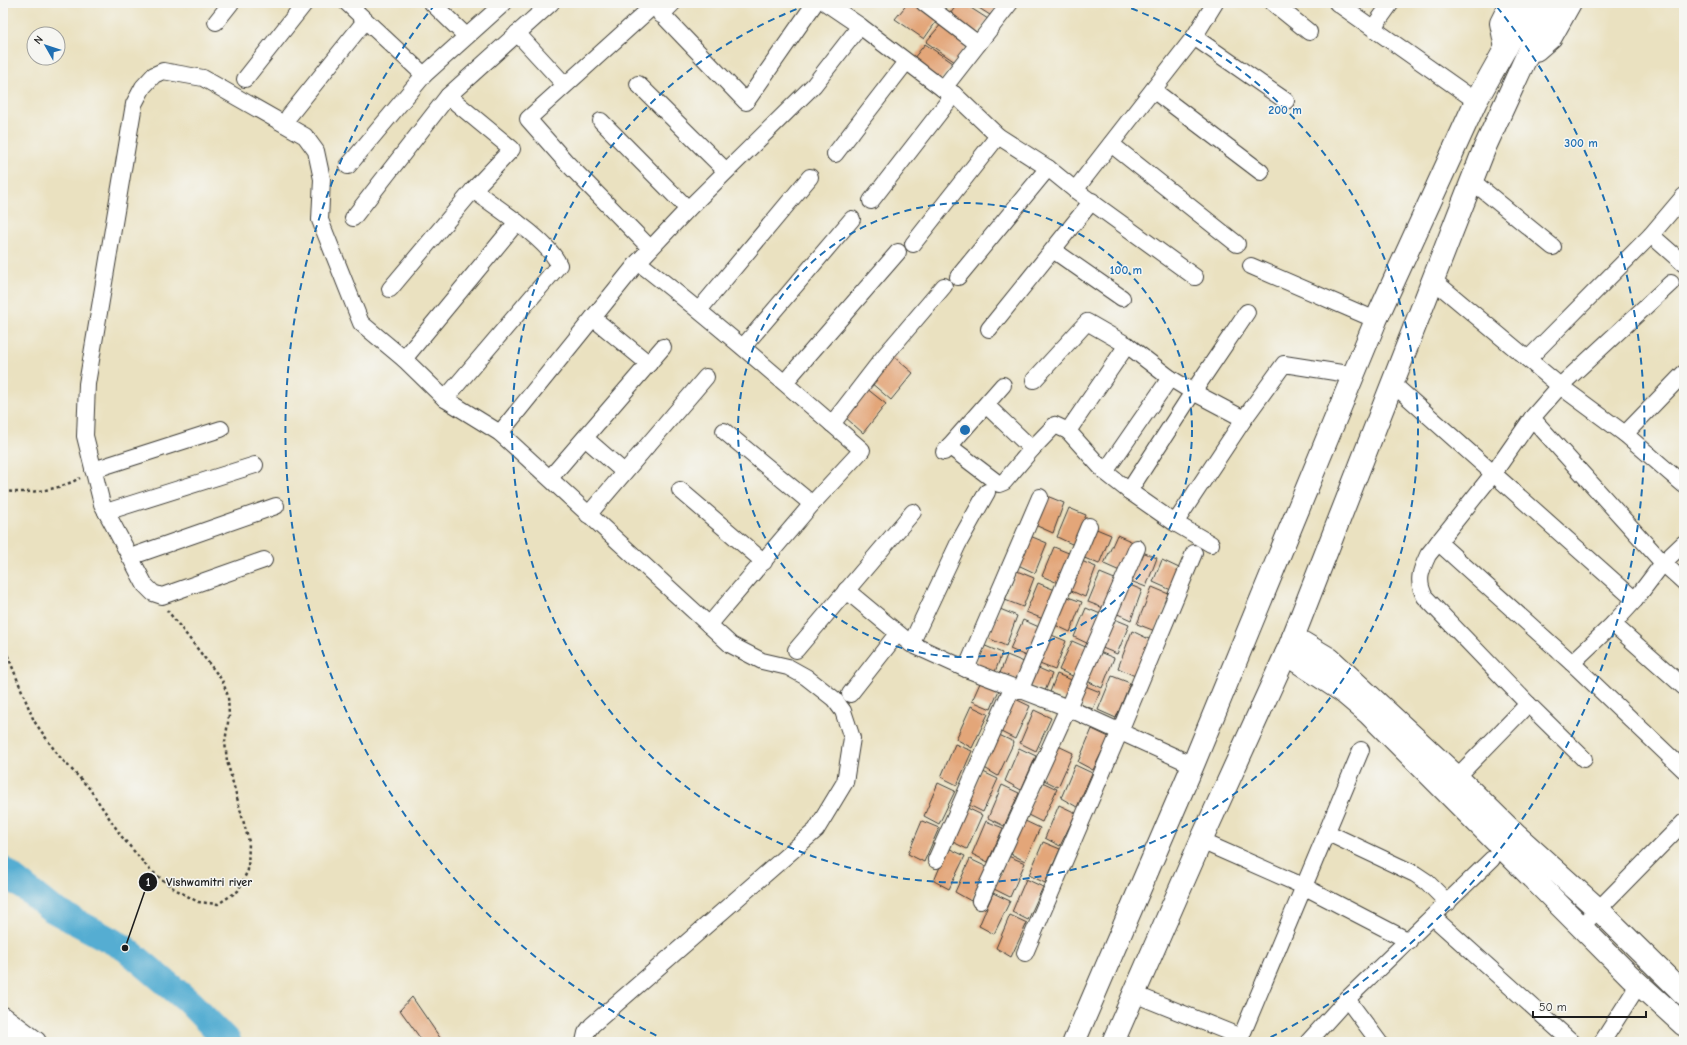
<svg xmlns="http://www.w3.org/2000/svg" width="1687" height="1045" font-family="'Comic Neue',sans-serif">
<rect width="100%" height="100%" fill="#f6f6f2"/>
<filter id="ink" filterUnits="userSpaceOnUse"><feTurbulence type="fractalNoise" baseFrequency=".025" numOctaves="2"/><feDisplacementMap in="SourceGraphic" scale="8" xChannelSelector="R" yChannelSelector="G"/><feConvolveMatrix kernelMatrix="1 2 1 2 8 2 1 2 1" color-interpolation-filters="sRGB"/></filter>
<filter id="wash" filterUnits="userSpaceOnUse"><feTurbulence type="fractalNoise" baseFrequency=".012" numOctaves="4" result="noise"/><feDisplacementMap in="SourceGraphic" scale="16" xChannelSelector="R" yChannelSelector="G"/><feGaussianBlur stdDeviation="0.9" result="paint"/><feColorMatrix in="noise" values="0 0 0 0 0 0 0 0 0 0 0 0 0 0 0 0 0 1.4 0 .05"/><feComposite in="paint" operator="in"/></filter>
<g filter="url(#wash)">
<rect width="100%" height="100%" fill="#eae1c0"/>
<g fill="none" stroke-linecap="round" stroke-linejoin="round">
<path stroke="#55add2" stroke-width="27" d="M3,870L50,908L125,948L189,1002L228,1042"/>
</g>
<g id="blocks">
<g fill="#e3a679">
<path d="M908,3H915L938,19L924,39L895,19Z"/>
<path d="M932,3H951L944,11Z"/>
<path d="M958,3H963L988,19L975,35L948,17Z"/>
<path d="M971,3H1000L990,15Z"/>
<path d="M942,23L969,42L955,62L926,42Z"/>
<path d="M925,44L953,63L938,83L910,63Z"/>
<path d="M893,356L913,373L891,400L870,382Z"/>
<path d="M866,388L886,404L863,433L845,417Z"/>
<path d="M1047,496L1064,503L1053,533L1035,525Z"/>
<path d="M1069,508L1086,515L1074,545L1057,537Z"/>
<path d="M1094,528L1111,535L1099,564L1082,557Z"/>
<path d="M1117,535L1133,542L1122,572L1104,564Z"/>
<path d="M1030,536L1047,543L1035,573L1018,565Z"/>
<path d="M1054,547L1071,554L1060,584L1042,576Z"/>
<path d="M1140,551L1157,558L1146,587L1128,580Z"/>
<path d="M1079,560L1096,567L1085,597L1067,589Z"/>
<path d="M1162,560L1179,568L1171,590L1153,582Z"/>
<path d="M1017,571L1034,578L1023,607L1005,600Z"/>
<path d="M1100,573L1117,580L1106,609L1088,602Z"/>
<path d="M1038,583L1055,590L1043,619L1026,612Z"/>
<path d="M1125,583L1142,590L1131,620L1113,612Z"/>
<path d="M1152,587L1171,595L1155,631L1137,624Z"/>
<path d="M1065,596L1082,602L1070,632L1053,624Z"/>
<path d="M1086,608L1103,615L1091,645L1074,637Z"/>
<path d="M1000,609L1017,616L1006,646L988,638Z"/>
<path d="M1112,618L1129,625L1117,654L1100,647Z"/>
<path d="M1023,620L1039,627L1028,657L1010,649Z"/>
<path d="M1132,631L1151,640L1135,676L1118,668Z"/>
<path d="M1049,634L1066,641L1055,670L1037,663Z"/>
<path d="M1072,641L1088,648L1077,678L1059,670Z"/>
<path d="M983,645L1002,653L995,672L976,665Z"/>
<path d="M1097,651L1114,658L1102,688L1085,680Z"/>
<path d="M1007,655L1024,662L1017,680L1000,673Z"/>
<path d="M1036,667L1052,674L1045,691L1028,685Z"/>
<path d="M1057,674L1074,681L1067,699L1050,692Z"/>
<path d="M1112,676L1130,683L1116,718L1098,710Z"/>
<path d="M980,683L999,690L991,709L972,701Z"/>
<path d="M1083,685L1100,692L1093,709L1076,703Z"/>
<path d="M1013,698L1030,706L1015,739L999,731Z"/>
<path d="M971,706L988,714L972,748L956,739Z"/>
<path d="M1034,710L1051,718L1036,751L1020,743Z"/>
<path d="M1092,729L1109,737L1093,770L1078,762Z"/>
<path d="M997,734L1014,742L998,776L983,767Z"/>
<path d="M955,744L972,751L957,785L941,777Z"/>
<path d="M1056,745L1073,753L1058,787L1042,779Z"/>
<path d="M1019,748L1036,756L1021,790L1005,781Z"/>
<path d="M1075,765L1092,773L1077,807L1061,798Z"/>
<path d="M981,771L998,779L983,812L967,804Z"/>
<path d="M1040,781L1057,789L1042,822L1026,814Z"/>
<path d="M938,783L955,791L939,824L924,816Z"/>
<path d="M1002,785L1019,793L1004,826L988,818Z"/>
<path d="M1059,805L1076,813L1060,846L1045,838Z"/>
<path d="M965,807L982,815L967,849L951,841Z"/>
<path d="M1023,820L1040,828L1025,861L1009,853Z"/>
<path d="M922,821L939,828L924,862L908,854Z"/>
<path d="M986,821L1003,828L988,862L972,854Z"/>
<path d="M1043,842L1060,849L1045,883L1029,875Z"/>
<path d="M948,848L965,856L949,889L934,881Z"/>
<path d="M1008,856L1025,863L1010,897L994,889Z"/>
<path d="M970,859L987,867L971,901L955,892Z"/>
<path d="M1026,879L1043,887L1028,920L1012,912Z"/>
<path d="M993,893L1010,901L994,934L979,926Z"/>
<path d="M1010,915L1027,923L1011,957L996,948Z"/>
<path d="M412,997L443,1042H423L400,1010Z"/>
</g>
</g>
</g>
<g filter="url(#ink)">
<use href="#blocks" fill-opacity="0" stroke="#3b3a35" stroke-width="1"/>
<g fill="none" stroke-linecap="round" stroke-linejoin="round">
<defs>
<g id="street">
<path d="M347,3L424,75"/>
<path d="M432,3L466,36"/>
<path d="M651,3L746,102L815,3"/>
<path d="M826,3L860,26L943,89L954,94L998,136L1048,168L1075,190L1195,277"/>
<path d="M924,3L978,44"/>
<path d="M1273,3L1309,32"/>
<path d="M1337,3L1476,101"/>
<path d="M661,15L673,3"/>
<path d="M216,22L231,3"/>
<path d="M1373,28L1391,3"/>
<path d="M517,33L565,85"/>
<path d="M1194,37L1286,101"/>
<path d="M245,79L305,3"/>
<path d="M638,84L726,171"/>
<path d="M943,89L1010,3"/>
<path d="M1153,90L1261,172"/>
<path d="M289,116L365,21"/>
<path d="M601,121L688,209"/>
<path d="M1111,144L1237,244"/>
<path d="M835,154L906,62"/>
<path d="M348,166L424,75L504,3"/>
<path d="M1472,181L1553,247"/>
<path d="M1075,190L1194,37L1215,3"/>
<path d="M871,201L954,94"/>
<path d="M353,218L448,96L551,3"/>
<path d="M1651,235L1684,264"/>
<path d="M913,244L998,136"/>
<path d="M650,248L566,162L528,119L653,6"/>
<path d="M1053,250L1122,298"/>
<path d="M638,262C715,322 788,386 862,450L812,504L709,625"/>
<path d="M1251,266L1376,320"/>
<path d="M958,277L1048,168"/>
<path d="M1433,280L1560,386L1625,434L1684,485"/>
<path d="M1671,283L1560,386L1532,418L1663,563L1684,582"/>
<path d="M390,289L473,190L512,149L448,96"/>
<path d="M699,310L810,177"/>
<path d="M593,318L649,364"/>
<path d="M989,329L1092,201"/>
<path d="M743,347L852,219"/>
<path d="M404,359L517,222"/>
<path d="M1528,359L1651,235L1684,196"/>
<path d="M1034,380L1087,322L1127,345L1170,378L1193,392L1244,419"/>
<path d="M785,382L898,252"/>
<path d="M1393,384L1635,600"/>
<path d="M445,399L559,265C549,241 496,207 473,190"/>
<path d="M986,405L1032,449L1055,425L1068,431L1105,472L1129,491L1175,523L1211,544"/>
<path d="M1532,418L1493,474L1428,555C1421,570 1416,581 1425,597L1528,704L1584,759"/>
<path d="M832,424L886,354L944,286"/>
<path d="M724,431L812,504"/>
<path d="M1068,431L1127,345"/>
<path d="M500,433L638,262L688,209L814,85L860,26"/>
<path d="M1625,434L1684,373"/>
<path d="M585,438L624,472"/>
<path d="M949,446L999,484L1004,482L1032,449"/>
<path d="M944,452L1003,385"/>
<path d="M93,470L221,429"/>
<path d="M1105,472L1170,378"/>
<path d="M550,478L663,347"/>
<path d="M680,490L764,562"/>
<path d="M1129,491L1193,392L1247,312"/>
<path d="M106,512L255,465"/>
<path d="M588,515L706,377"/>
<path d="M1175,523L1244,419L1284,364L1354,375"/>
<path d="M1438,542L1572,663L1684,770"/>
<path d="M130,557L276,506"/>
<path d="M264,560L162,596L153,593L145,585L102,504L85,436L87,384L134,104L143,87L154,75L163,71L203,78L305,136L316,151L322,179L320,220L361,323L404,359L445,399L500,433L731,645L762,661L788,667L806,677L834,699L843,711L852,738L845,782L816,830L592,1025L586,1033L584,1042"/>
<path d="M846,590L911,644L966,669L1068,708L1193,765"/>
<path d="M1613,624L1684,687"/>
<path d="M911,644L958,544L987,492"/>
<path d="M796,650L913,512"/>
<path d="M1572,663L1613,624L1635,600L1663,563L1684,543"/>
<path d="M966,669L1040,497"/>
<path d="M1020,691L1089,526"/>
<path d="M850,694L897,634"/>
<path d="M1457,777L1528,704"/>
<path d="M1326,832L1415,874L1427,882L1448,903"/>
<path d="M1201,841L1303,886L1409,941"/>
<path d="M936,860L1012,688"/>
<path d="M980,901L1068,708L1137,548"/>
<path d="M1433,917L1572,1042"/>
<path d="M1581,927L1684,822"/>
<path d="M1025,953L1120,731L1194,553"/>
<path d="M1134,994L1241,1037L1361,750"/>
<path d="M1347,999L1379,1042"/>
<path d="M1308,1042L1347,999L1492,859"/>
<path d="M1602,1042L1639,984"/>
</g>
<g id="secondary">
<path d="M1293,637L1330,659L1457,777L1517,836L1599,910L1684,994"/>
<path d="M1286,654L1342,691L1368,713L1630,976L1684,1025"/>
<path d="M3,1018L35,1042"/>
<path d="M3,1037L9,1042"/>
</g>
<g id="primary">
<path d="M1506,48L1501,23L1511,3"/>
<path d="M1536,50L1551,37L1570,3"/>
<path d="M1074,1042L1193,765L1376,320L1476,101L1531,3"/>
<path d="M1113,1042L1201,841L1290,645L1485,147L1551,3"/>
</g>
</defs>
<use href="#street" stroke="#3b3a35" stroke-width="18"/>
<use href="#secondary" stroke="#3b3a35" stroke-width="24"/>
<use href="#primary" stroke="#3b3a35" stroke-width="24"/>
<g stroke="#3b3a35" stroke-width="2.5" stroke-dasharray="3 3" stroke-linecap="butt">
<path d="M3,491C30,494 56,491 80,478"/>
<path d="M3,644L34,721L58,755L89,788L122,837L149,869L173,888L198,902L218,904L238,891L248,870L249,842L227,761L225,742L229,716L228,696L222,680L167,610"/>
</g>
<use href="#street" stroke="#fff" stroke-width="16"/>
<use href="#secondary" stroke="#fff" stroke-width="22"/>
<use href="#primary" stroke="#fff" stroke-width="22"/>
</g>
</g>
<g fill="none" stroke="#1f6fb2" stroke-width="2" stroke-dasharray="7 5">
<circle cx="965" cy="430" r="227"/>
<path d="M1120 4A453 453 0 1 1 810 4"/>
<path d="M667 1041A680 680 0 0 1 433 7M1497 7A680 680 0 0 1 1263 1041"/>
</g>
<circle cx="965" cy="430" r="6" fill="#1f6fb2" stroke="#f6f6f2" stroke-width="2"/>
<g font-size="12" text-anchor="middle" font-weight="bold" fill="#1f6fb2" stroke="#f6f6f2" stroke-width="3" stroke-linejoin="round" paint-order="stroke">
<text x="1285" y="114">200 m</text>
<text x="1581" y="147">300 m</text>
<text x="1126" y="274">100 m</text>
</g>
<path fill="none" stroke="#1c1c1c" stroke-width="1.5" d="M125 948L148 882"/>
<g fill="#1c1c1c" stroke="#f6f6f2" stroke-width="1.5">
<circle cx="125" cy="948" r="4"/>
<circle cx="148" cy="882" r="10"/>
</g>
<g font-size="12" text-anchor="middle" font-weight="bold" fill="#fff">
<text x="148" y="886">1</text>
</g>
<g font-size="12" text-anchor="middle" font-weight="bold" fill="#1c1c1c" stroke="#f6f6f2" stroke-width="3" stroke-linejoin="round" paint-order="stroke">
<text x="209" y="886">Vishwamitri river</text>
</g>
<rect width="1687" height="1045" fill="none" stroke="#f6f6f2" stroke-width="16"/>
<g transform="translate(46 46) rotate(309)"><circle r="19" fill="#f6f6f2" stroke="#9f9f9c"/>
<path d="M0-3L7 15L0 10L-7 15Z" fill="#1f6fb2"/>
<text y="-6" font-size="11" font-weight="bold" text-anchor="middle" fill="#1c1c1c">N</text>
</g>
<path d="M1533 1011v6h113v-6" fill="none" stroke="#1c1c1c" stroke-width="2"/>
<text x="1539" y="1011" font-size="12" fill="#1c1c1c" stroke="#f6f6f2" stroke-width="3" paint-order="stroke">50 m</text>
</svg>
